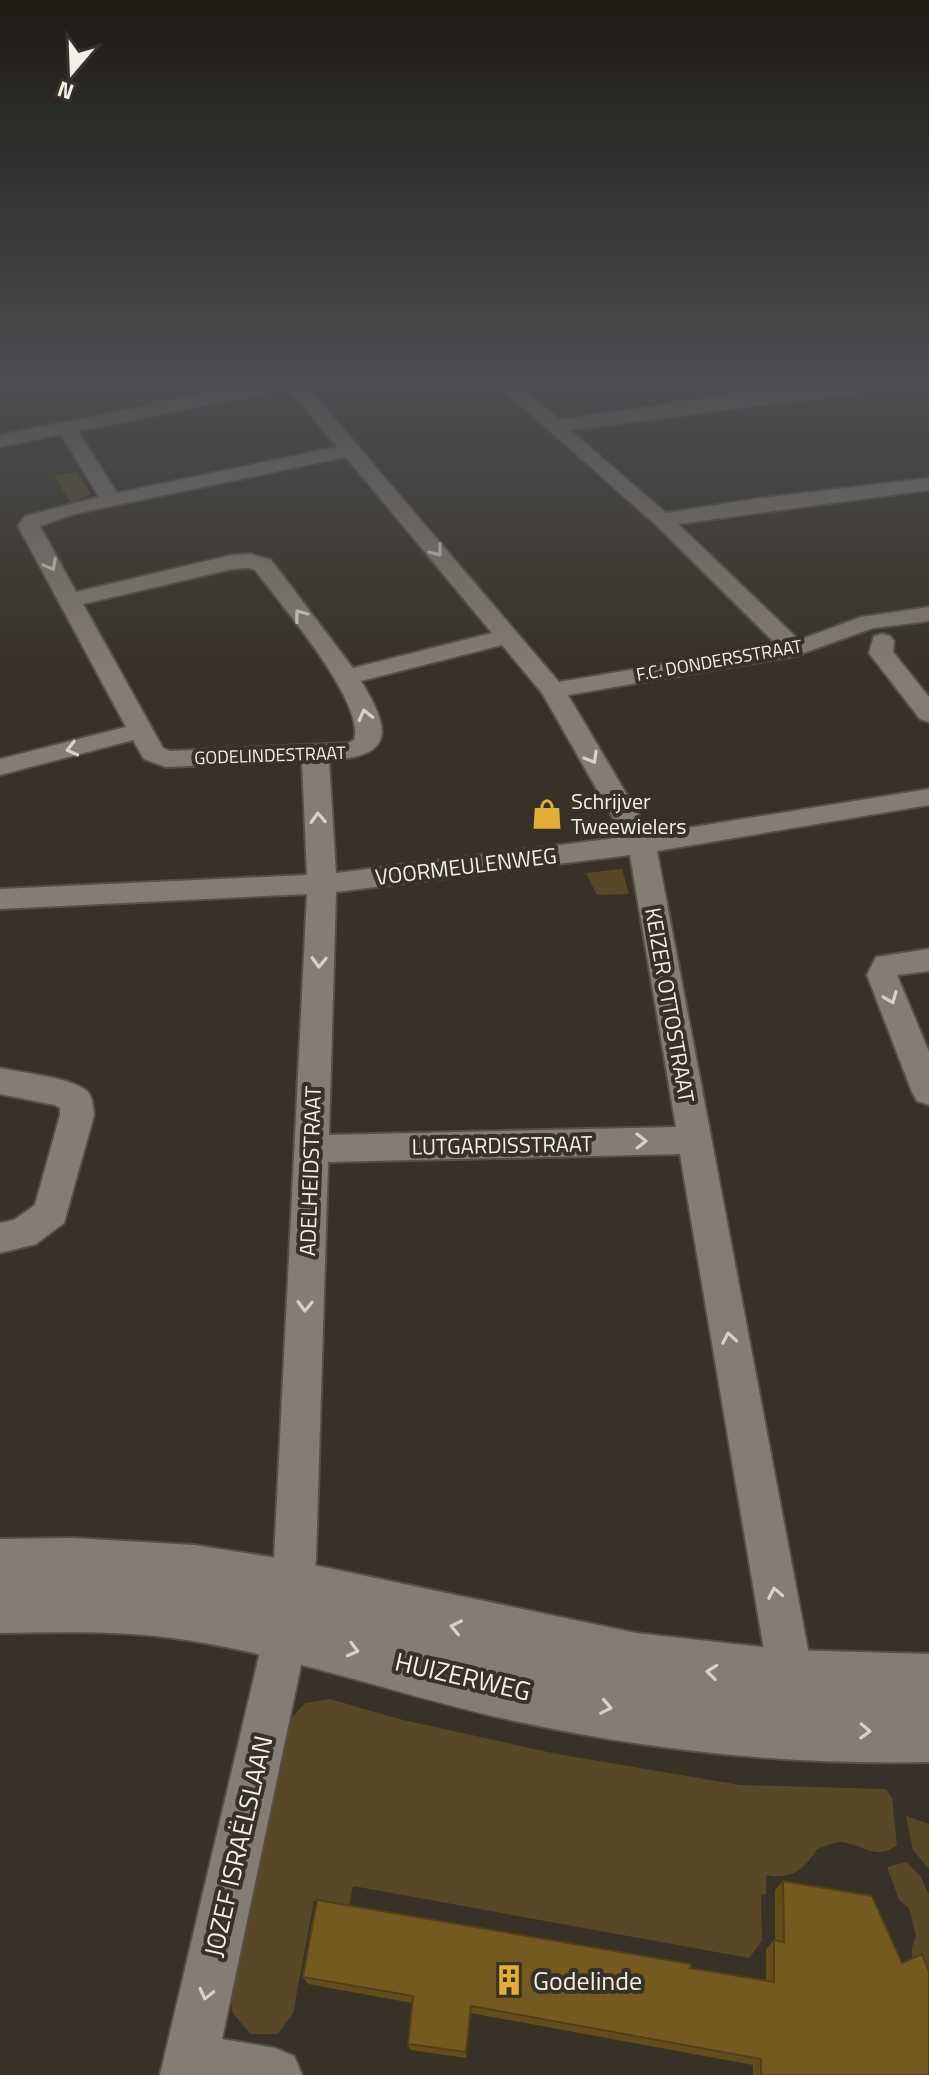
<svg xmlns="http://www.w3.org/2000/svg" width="929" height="2075" font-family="'Titillium Web',sans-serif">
<rect width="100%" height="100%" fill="#373126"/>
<g fill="#584828">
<path d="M77,472L91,494L71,503L54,476Z"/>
<path d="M622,869L629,894L597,895L586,873Z"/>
<path d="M330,1699L399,1719L557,1754L740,1785L886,1789L892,1798L897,1845C877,1861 863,1845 842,1842C835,1841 824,1847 817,1849C804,1870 792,1880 766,1875V1894L761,1895L762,1941L749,1958L353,1886L349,1906L314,1901L293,2013L278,2034H250L233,2013L229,1986L288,1722L305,1703Z"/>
<path d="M906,1816L929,1824V1869L913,1850Z"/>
<path d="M907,1862L921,1877L929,1895V1997L912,1961V1947L916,1936L909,1908L899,1900L887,1867Z"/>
</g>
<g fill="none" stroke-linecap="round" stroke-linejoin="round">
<defs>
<g id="street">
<path d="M266,382H303L559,682L777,645L655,524L495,382H515L559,420C675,404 792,382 910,382L901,387L570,430L666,513L761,498L929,478V490L678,524L799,640L861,617L929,607V621L873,628L795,656L568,695L650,834L929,789V805L657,851L808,1650L812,1691L805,1707L789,1714L773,1707L766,1691L764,1650L680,1154L328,1162L316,1559L303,1656L222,2039L275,2048L294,2056L302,2075H160L259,1656L274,1559L307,894L0,909V889L307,875L302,761L166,767L144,759L133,740L0,775V759L126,727L18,526L25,516L99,497L61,434L0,447V435ZM288,388L337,447L117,493L78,431ZM346,457L492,633L353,668L271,560L251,554L232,555L76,592L40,526L74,514ZM249,568L255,570C279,602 367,704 354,740L348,743L170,751L163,748L83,604L232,569ZM502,645L542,693L624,837L336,873L329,760C395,757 391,730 361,681ZM630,855L676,1127L329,1135L336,892Z"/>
<path d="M882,634L890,636L894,641L893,652L929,697V722L920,719L869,653L874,636Z"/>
<path d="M929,949V971L897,975L929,1052V1105L917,1101L912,1092L867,975L876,957Z"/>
<path d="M0,1068C22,1073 70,1077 87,1091C93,1097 93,1107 94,1115L64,1223L36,1244L0,1253V1223L14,1220L35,1205L60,1115V1108L55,1105L0,1094Z"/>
</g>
<path id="secondary" d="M72,1538L194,1545L290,1560L636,1633L788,1650L929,1654V1762C789,1765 652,1751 515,1721C405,1697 299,1658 187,1640C125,1630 62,1632 0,1633V1539Z"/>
</defs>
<use href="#street" stroke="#555147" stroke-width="4"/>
<use href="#secondary" stroke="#555147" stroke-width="4"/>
<use href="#street" fill="#847d71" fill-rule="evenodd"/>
<use href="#secondary" fill="#847d71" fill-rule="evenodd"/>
</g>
<path fill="#644d1c" d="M783,1881L902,1963L929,2075H753V2065L471,2013L466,2058L410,2050L408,2044L412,2003L308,1984L303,1977L690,1968L766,1981V1949L774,1940L775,1941V1890Z"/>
<path fill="#745a21" stroke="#513f17" stroke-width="2" d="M783,1881L872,1896L902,1963L922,1954L929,1971V2075H761V2059L471,2006L466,2052L408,2044L413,1996L303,1977L317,1900L691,1964L690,1968L774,1982V1940L784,1942Z"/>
<defs><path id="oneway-chevron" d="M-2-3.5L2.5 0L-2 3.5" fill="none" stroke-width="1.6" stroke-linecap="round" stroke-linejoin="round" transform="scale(2)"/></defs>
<g stroke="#d6d2ca">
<use href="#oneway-chevron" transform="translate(437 551) rotate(51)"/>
<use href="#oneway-chevron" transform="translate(51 565) rotate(61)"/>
<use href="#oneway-chevron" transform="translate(300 615) rotate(-127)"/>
<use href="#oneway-chevron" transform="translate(365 715) rotate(-104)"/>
<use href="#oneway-chevron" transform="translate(72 749) rotate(166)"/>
<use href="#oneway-chevron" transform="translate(592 758) rotate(60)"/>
<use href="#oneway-chevron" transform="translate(318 818) rotate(-93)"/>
<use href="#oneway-chevron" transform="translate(319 962) rotate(92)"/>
<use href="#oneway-chevron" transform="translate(891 998) rotate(68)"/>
<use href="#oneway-chevron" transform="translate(641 1141) rotate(-1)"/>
<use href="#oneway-chevron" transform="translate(305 1306) rotate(92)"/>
<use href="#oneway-chevron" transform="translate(729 1338) rotate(-100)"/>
<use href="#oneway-chevron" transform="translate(775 1593) rotate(-101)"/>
<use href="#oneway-chevron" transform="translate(456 1627) rotate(-168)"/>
<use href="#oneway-chevron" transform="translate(353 1650) rotate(15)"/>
<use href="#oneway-chevron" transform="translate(712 1672) rotate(-174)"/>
<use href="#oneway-chevron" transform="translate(606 1707) rotate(11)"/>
<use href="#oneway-chevron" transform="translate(865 1731) rotate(2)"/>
<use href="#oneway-chevron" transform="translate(206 1994) rotate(103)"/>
</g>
<linearGradient id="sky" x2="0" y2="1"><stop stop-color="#1e1b15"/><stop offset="0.57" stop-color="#4d4e52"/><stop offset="1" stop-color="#4d4e52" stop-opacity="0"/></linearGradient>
<rect width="929" height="672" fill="url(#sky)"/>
<defs>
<symbol id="shop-bare" viewBox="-9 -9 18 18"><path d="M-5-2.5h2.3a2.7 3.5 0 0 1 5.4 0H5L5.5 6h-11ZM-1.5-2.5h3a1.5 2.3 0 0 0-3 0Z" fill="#e3ae35" stroke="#373126" stroke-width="2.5" paint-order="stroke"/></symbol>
<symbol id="building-bare" viewBox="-9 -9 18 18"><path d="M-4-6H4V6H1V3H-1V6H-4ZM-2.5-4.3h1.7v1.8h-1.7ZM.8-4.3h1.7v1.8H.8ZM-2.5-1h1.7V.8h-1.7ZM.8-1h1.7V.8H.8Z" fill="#e3ae35" stroke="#373126" stroke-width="2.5" paint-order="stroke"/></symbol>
</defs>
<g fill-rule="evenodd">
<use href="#shop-bare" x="525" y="792" width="44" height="44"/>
<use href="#building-bare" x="487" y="1958" width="44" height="44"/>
</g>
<g text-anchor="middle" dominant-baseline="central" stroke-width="8" stroke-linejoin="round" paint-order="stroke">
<g font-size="18" fill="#f2efe8" stroke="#373126">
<text transform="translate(719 660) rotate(-10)">F.C. DONDERSSTRAAT</text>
<text transform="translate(270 755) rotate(-2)">GODELINDESTRAAT</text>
</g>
<g font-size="22" fill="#f2efe8" stroke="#373126" text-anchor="start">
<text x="571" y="801">Schrijver<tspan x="571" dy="25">Tweewielers</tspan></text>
</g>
<g font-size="22" fill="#f2efe8" stroke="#373126">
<text transform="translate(466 866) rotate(-7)">VOORMEULENWEG</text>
<text transform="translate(670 1005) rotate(80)">KEIZER OTTOSTRAAT</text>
<text transform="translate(502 1145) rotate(-1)">LUTGARDISSTRAAT</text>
<text transform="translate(310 1171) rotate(-88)">ADELHEIDSTRAAT</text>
</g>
<g font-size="26" fill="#f2efe8" stroke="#373126">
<text transform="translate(463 1676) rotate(13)">HUIZERWEG</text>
<text transform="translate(238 1846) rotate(-77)">JOZEF ISRAËLSLAAN</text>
</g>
<g font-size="26" fill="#f2efe8" stroke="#373126" text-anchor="start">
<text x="533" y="1980">Godelinde</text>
</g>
</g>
<g transform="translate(72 72) rotate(199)" stroke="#373126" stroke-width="6" paint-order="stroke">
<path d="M0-6L14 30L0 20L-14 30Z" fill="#f2efe8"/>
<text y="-12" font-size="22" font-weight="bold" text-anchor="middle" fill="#f2efe8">N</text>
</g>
</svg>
